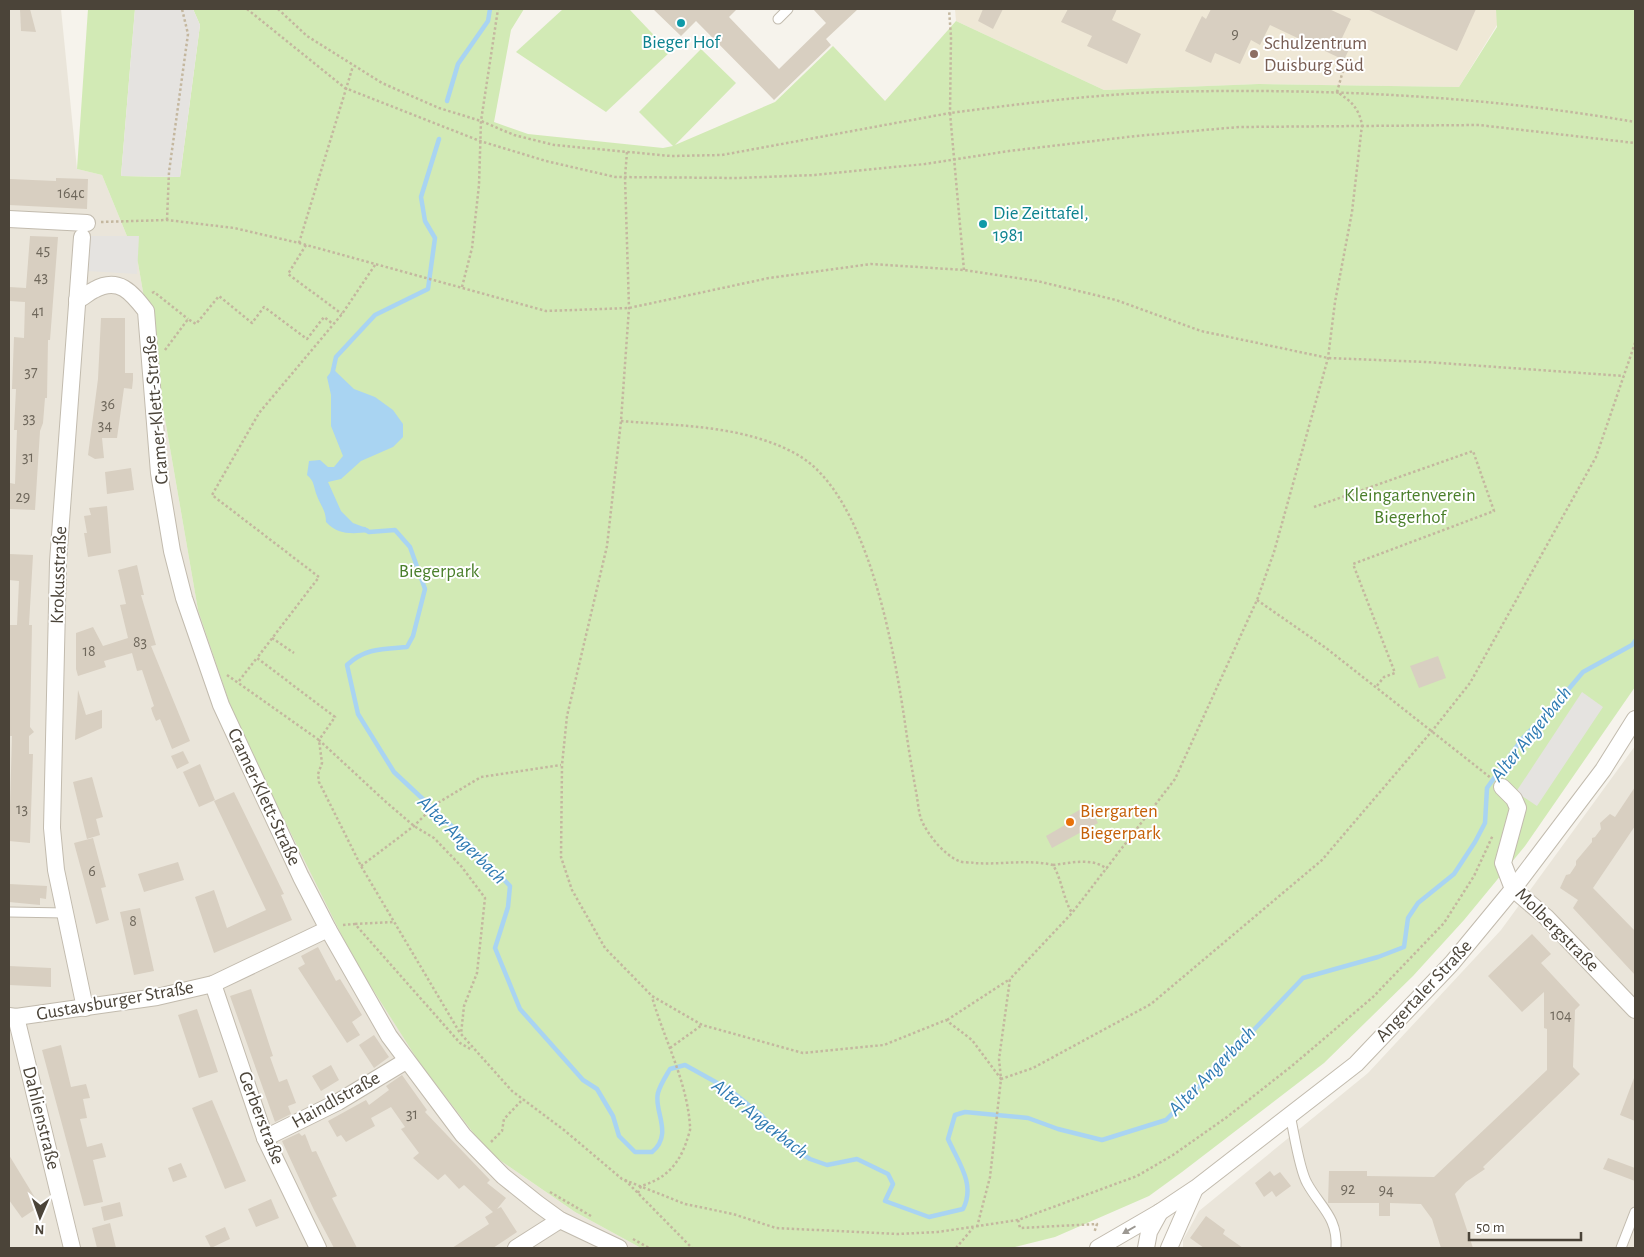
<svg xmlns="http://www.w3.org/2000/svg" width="1644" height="1257" font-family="'Alegreya Sans',sans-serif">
<rect width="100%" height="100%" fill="#f6f3ec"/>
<g fill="#eae5da">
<path d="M9,9H61L77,169L102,175L138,263L198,610L354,960L419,1061L488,1152L575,1212L641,1248H9Z"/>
<path d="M1635,746V1248H1183V1240L1199,1211L1368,1073L1501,930Z"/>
</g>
<path fill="#efe8d6" d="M955,9H1497V25L1459,87L1259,84L1104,90L956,21Z"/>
<g fill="#d2eab5">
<path d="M88,9H135L121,176L180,177L200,25L193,9H524L511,30L494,122L528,134L663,148L673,146L639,112L701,49L736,83L675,145L775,102L833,46L885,101L956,21L1104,90L1259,84L1459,87L1497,27L1496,9H1635V687L1525,846L1464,920L1413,976L1324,1063L1182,1172L1149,1196L1055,1237L1011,1248H641L575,1212L488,1152L419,1062L354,960L237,725L198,610L138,263L102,175L77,169Z"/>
<path d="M563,9H629L670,52L606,112L516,52Z"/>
</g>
<g fill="#e5e3e0">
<path d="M135,9H193L200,25L180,177L121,176Z"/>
<path d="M90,236H139L137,274L87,271Z"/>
<path d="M1582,692L1603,707L1537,806L1516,792Z"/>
</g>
<path fill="#a9d4f2" d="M333,369L354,389L375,397L393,410L403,424V437L393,447L361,461L341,479L328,482L341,511L353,523L369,529V532C352,534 338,535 326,522C326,511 321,506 317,496C313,486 315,482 307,475L309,461L320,460L328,467H334L343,456L331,426V395L327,377Z"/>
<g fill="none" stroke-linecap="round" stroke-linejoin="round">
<g stroke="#a9d4f2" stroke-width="4.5">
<path d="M447,101L458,64L488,21L490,9"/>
<path d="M332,375L336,357L375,315L428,289L435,238L425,221L421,197L439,139"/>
<path d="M364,529L369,532L395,530L410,547L425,589L413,636L407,647C383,649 365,648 347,665L358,714L394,772L457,831L510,886L508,907L495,948L520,1009L583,1080L597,1089L613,1116L619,1136L635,1152H652C674,1134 653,1110 658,1093C660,1085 666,1076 670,1069L685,1065L730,1090L761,1115L790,1147L810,1159L827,1165L857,1159L888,1174L893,1184L885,1201L929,1217L963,1209C976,1184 958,1162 948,1139L955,1115L965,1112L1028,1118L1058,1129L1102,1140L1166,1120L1231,1054L1303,978L1378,957L1404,947L1408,918L1418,903L1454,874L1475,842L1485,823L1487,788L1522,739L1551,710L1583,672L1632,645L1635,641"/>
</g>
</g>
<g fill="#d8cfc1">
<path d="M20,9H30L36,32L21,31Z"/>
<path d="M653,9H737L729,17L779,69L826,23L813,9H858L826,39L831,45L774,100L696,21L681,36Z"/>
<path d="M983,9H1003L993,29L978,21Z"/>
<path d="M1068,9H1117L1112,20L1141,34L1127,64L1087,46L1092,36L1061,22Z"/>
<path d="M1211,9H1329L1351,19L1342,38L1352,43L1344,60L1270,25L1260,45L1251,40L1240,64L1215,53L1211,63L1185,51L1202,16L1206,19Z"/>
<path d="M1367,9H1476L1457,51Z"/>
<path d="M56,178L88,179L87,209L9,205V179L56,181Z"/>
<path d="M30,236L58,237L50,340H48L47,398H45L43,423L40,431L35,510L9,509L10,483L15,484L17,430H14L16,389H12L14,337L24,338L25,302L9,301V287L26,288Z"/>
<path d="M101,318H125V373H133V380L132,389L124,388L117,438H102L104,458L95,459L88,455L98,379Z"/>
<path d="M131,468L134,490L107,494L105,472Z"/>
<path d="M107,506L111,553L88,557L84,533H87L84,516L91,515L89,508Z"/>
<path d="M9,554L33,555L29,625H32L30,727L34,732L29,736V754H33L30,843L9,841L12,736H9V625H17L19,581L9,580Z"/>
<path d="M137,565L144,595H141L156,645L151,646L190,741L172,749L160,719L156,721L153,714L151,708L154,706L142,670L137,671L132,653L104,661L106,667L78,676L76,669V633L93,627L103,646L128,638L120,605L126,604L118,570Z"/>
<path d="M1438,656L1446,678L1419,688L1410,666Z"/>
<path d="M78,690L86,715L102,710V728L75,740Z"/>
<path d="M183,751L189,763L177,769L171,756Z"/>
<path d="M200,764L215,800L199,807L183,772Z"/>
<path d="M92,777L103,817L96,819L100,835L87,839L73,782Z"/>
<path d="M1635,787V826L1593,888L1635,931V975L1573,908L1578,900L1560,888L1566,875L1570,874L1576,865V861L1592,842V838L1595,837L1601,829L1600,823L1610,814L1615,817Z"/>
<path d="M234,792L284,894L281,895L292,920L214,953L195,897L214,890L227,928L266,910L214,801Z"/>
<path d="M1088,805L1098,823L1052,848L1046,836L1072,821L1069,816Z"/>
<path d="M93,838L106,887L101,888L109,920L96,924L74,843Z"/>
<path d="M178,862L184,880L144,892L138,874Z"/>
<path d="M9,884L47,886L46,899L40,898V905L9,902Z"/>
<path d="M140,908L154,971L134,975L120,912Z"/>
<path d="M1532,934L1551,954L1541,963L1580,1005L1575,1010L1573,1067L1580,1074L1483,1167L1485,1169L1466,1182L1455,1194L1473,1248H1441L1432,1219L1421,1204L1390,1203V1216H1379V1203H1328L1329,1171H1367V1176L1434,1177L1547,1070V1029L1544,1028V992L1522,1012L1488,976Z"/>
<path d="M318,947L336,981L340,979L362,1015L352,1022L360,1035L347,1043L298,968L305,964L301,956Z"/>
<path d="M9,966L51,968V987L9,985Z"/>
<path d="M251,989L273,1056L270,1057L279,1082L287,1079L296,1103L288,1106L291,1114L275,1122L230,996Z"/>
<path d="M197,1009L218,1072L199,1078L178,1015Z"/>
<path d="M374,1035L389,1057L374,1068L359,1045Z"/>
<path d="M61,1045L71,1087L86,1084L90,1098L83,1099L87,1118L80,1119L87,1147L102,1143L106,1157L93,1160L103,1202L84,1206L42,1050Z"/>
<path d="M331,1065L339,1080L321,1091L312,1076Z"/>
<path d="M402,1075L427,1110L425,1112L490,1180L487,1183L506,1198L497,1209L501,1207L517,1232L493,1248H452L489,1224L485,1217L493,1212L464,1185L459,1189L445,1174L438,1180L413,1158L419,1153L401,1129L405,1127L391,1107L371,1118L375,1126L346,1142L341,1135L337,1137L328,1121L366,1100L369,1105L389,1090L386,1086Z"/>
<path d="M1634,1078L1635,1079V1121L1620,1115Z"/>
<path d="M212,1100L246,1181L225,1189L192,1108Z"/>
<path d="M299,1133L302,1136L305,1134L312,1152L316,1151L337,1196L332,1198L357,1248H334L314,1210L282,1141Z"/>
<path d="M9,1155L40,1206L22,1218L9,1200Z"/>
<path d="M1608,1158L1635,1168V1181L1603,1169Z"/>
<path d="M181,1163L187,1177L173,1182L168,1168Z"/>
<path d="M1270,1171L1274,1176L1280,1172L1291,1186L1276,1197L1272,1191L1264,1197L1255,1183Z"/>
<path d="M271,1199L279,1218L256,1227L248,1209Z"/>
<path d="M120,1202L123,1216L104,1221L101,1207Z"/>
<path d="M1206,1216L1225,1230L1223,1234L1243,1248H1204L1190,1238Z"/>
<path d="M110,1223L116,1248H97L92,1228Z"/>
<path d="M225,1227L230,1239L211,1248L205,1236Z"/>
</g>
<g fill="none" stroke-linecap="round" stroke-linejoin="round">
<defs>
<g id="lane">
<path d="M778,19L788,9"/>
<path d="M9,912L66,913"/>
<path d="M1290,1115C1294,1132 1299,1169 1307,1183C1320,1207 1338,1217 1336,1248"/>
<path d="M1621,1248L1635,1212"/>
</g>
<g id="street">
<path d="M9,219L87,223"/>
<path d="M82,237L58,562L52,828L56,870L85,1008"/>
<path d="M77,300C84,298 87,293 94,290C119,276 132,293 146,311L159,473L172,551L184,598L221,705L301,877L328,929L389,1036L463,1135L503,1176L538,1204L560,1220L619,1248"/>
<path d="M1502,787L1514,799L1518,808L1503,863L1513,889L1546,917L1635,1010"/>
<path d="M213,984L265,1138L318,1248"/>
<path d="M9,1016L16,1017L157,997L213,984L328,929"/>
<path d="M16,1017L72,1248"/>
<path d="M265,1138L338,1102L406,1061"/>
<path d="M516,1248L560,1220"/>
<path d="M1098,1248L1160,1212L1196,1188L1356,1064L1452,963L1513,889L1603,770L1635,719"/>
<path d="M1146,1248L1149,1232L1160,1212"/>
<path d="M1169,1248L1194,1191"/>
</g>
</defs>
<use href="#lane" stroke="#c2bbae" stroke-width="11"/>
<use href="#street" stroke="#c2bbae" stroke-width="18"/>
<g stroke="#c4b79f" stroke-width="2.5" stroke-dasharray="2.5 2.5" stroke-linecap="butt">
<path d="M247,9L345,88L480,141L546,161L615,177L738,178L815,175L925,164L1009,151L1136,136L1239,127L1479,125L1635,143"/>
<path d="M278,9L307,36L382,83L439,108L481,121L514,135L554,145L671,156L722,155L950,113L951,37L949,9"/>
<path d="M627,152L625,177L629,308L621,421L607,546L567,716L562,765L561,857L572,890L605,948L652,996L702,1025L803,1053L884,1045L946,1020L972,1040L1001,1079L999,1059L1010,979L1072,913L1175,779L1257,600L1274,552L1328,358L1335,302L1352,212L1362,125C1359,108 1351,101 1337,92L1344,67"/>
<path d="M167,220L169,172L188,34L182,9"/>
<path d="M101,222L167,220L234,228L299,243L546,311L629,308L769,278L871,264L964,270L1037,281L1116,300L1201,331L1328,358L1426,362L1624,376"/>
<path d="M299,243L353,66"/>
<path d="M306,245L288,274L342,314"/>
<path d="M375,265L342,314L259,413L212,495L319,577L257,658L335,717L319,740L386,802L414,826L434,838L461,866L485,898L477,973L464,1006L461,1034L512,1091L564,1130L622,1179L685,1204L733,1214L776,1228L898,1234L938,1232L1018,1220L1137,1176L1173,1155L1227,1117L1293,1065L1373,997L1444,923L1474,876L1493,835"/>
<path d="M964,270L950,113C1019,104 1090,95 1160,92C1319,88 1479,95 1635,122"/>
<path d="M462,287L472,248L479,185L481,121L498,9"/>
<path d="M152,293L154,292L188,319"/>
<path d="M165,350L188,319L196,324L219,296L252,323L264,307L307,339L324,317L333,324"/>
<path d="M621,421C680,426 745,425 798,455C869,496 895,654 906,730C909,752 913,775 917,797C918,804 919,813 921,819C927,834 944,855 959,861C963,863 970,862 974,863C1000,865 1028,859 1053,865C1062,880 1063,898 1072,913"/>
<path d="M1314,507L1473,451L1494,511L1353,564L1395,673L1384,677L1376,687"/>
<path d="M1257,600L1326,648L1491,778"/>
<path d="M272,638L294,653"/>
<path d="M227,675L319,740L322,763L318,774L319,782L361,866L460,1033"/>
<path d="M239,681L256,659"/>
<path d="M1053,865C1071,863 1092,857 1107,869"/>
<path d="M361,866L414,826L436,804L481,777L561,765"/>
<path d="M355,924L393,922"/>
<path d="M343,925L355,924L460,1043L472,1050"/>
<path d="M947,1020L1010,979"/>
<path d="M670,1048L702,1025"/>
<path d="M491,1142L502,1131L504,1119L523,1099"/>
<path d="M625,1180L692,1248"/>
<path d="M550,1192L591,1216"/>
<path d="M638,1193L641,1186C665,1179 679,1165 687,1140C688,1136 691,1130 690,1126C687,1081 664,1039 652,997"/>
<path d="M1018,1220L1020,1228L1097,1224L1094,1233"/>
<path d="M977,1227L990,1177L1001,1079L1033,1068L1151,1004L1322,860L1432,731L1470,683L1596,457L1635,343"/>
<path d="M633,1239L649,1248"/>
<path d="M956,1248L973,1228"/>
</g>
<use href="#lane" stroke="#fff" stroke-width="9"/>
<use href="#street" stroke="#fff" stroke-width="16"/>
</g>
<defs><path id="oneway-solid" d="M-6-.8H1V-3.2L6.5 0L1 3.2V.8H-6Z" transform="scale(1.25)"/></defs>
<use fill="#9c9892" href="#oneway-solid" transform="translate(1129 1230) rotate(150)"/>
<g fill="#0f9aa8" stroke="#fff" stroke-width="2">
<circle cx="681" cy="23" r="5"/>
<circle cx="983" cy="224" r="5"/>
</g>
<circle fill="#8d6e63" stroke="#fff" stroke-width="2" cx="1254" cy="54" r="5"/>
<circle fill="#e8710a" stroke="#fff" stroke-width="2" cx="1070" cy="822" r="5"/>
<g text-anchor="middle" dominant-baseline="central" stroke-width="4" stroke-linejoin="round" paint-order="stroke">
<g font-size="16" fill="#6e675b">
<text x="1235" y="34">9</text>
<text x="71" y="193">164c</text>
<text x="43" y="250">45</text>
<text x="41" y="277">43</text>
<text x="38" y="311">41</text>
<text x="31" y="372">37</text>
<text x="108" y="404">36</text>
<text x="29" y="418">33</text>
<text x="105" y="425">34</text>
<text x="28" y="457">31</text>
<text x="23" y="497">29</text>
<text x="140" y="642">83</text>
<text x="89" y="651">18</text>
<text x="22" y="809">13</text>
<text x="92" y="871">6</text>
<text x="133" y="921">8</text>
<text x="1561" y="1015">104</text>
<text x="412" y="1114">31</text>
<text x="1348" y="1189">92</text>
<text x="1386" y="1190">94</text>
</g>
<g font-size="19" fill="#0d838f" stroke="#fff">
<text x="681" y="42">Bieger Hof</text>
<text x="993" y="213" text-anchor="start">Die Zeittafel,<tspan x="993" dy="22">1981</tspan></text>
</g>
<g font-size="19" fill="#785e54" stroke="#fff" text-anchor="start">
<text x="1264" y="43">Schulzentrum<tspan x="1264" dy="22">Duisburg Süd</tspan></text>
</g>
<g font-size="19" fill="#4b4439" stroke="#fff">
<text transform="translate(156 410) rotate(-95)">Cramer-Klett-Straße</text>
<text transform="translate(59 575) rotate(-88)">Krokusstraße</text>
<text transform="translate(264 797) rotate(65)">Cramer-Klett-Straße</text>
<text transform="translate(1557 930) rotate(45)">Molbergstraße</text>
<text transform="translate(1424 991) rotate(-47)">Angertaler Straße</text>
<text transform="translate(115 1001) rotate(-10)">Gustavsburger Straße</text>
<text transform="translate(336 1100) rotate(-29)">Haindlstraße</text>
<text transform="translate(41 1118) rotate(76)">Dahlienstraße</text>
<text transform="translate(261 1118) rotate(69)">Gerberstraße</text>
</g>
<g font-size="19" fill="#4a7f2a" stroke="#fff">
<text x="1410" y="495">Kleingartenverein<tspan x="1410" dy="22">Biegerhof</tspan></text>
<text x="439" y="571">Biegerpark</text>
</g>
<g font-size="19" fill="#c56008" stroke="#fff" text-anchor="start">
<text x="1080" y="811">Biergarten<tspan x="1080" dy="22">Biegerpark</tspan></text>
</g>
<g font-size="20" font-style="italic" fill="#2e7ab2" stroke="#fff">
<text transform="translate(1531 734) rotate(-51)">Alter Angerbach</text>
<text transform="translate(462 840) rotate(45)">Alter Angerbach</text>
<text transform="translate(1212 1071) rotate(-46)">Alter Angerbach</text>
<text transform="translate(760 1119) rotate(38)">Alter Angerbach</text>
</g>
</g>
<rect width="1644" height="1257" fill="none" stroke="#4b4439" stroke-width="20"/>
<g transform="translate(40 1217) rotate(182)" stroke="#ffffff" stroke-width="4" paint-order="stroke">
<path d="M0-4L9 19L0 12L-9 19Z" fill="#4b4439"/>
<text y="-8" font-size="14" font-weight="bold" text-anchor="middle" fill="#4b4439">N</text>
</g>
<path d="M1469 1232v8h112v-8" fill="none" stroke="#4b4439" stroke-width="2.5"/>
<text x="1476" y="1232" font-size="15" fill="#4b4439" stroke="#ffffff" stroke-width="4" paint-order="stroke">50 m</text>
</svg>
